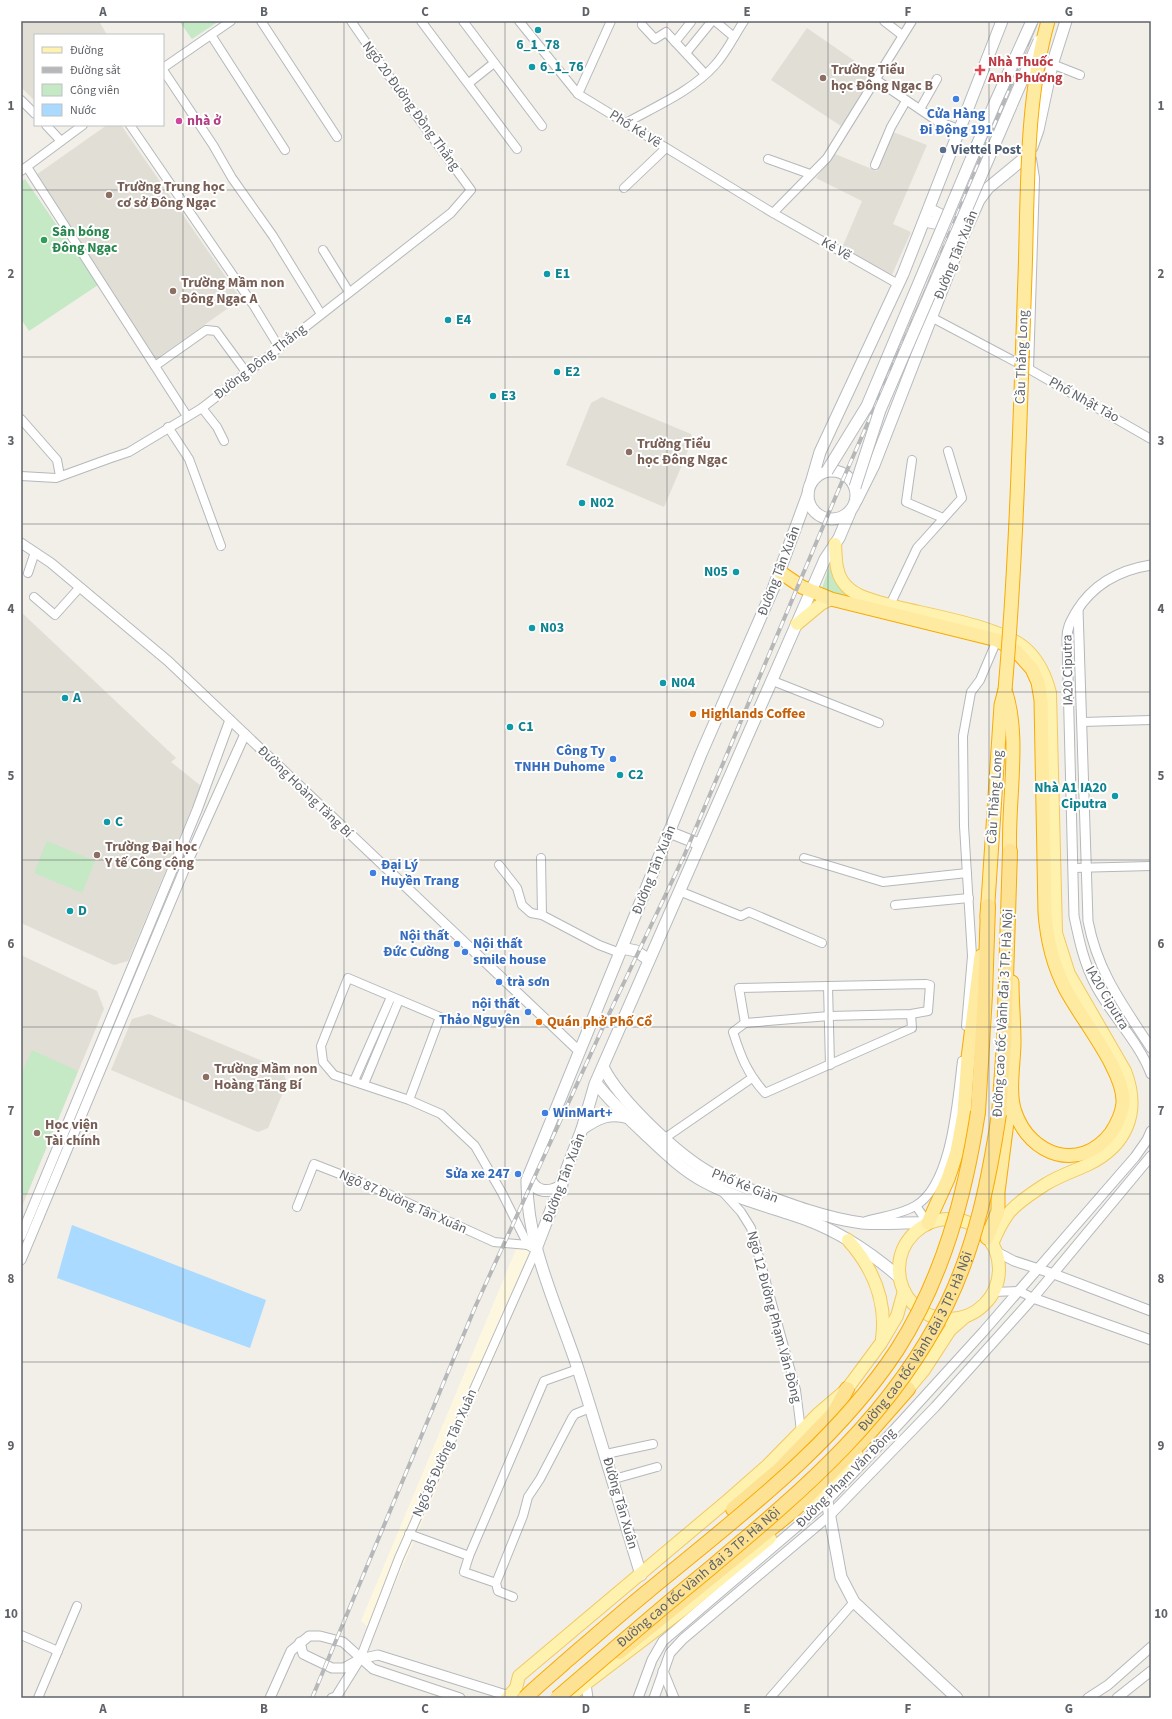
<svg xmlns="http://www.w3.org/2000/svg" width="1172" height="1719" font-family="'Source Sans 3',sans-serif">
<rect width="100%" height="100%" fill="#f1efe8"/>
<path fill="#fef7e0" d="M528,1245L535,1264L374,1632L361,1621L517,1247Z"/>
<g fill="#e1ded6">
<path d="M21,21H99L107,35H35V101L21,87Z"/>
<path d="M807,28L875,75L841,126L771,80Z"/>
<path d="M107,125H121L241,299L156,359L36,175Z"/>
<path d="M893,132L927,145L893,224L911,232L891,277L842,248L862,201L816,178L835,154L877,171Z"/>
<path d="M602,397L691,434L693,439L664,507L566,465L591,403Z"/>
<path d="M21,612L176,758L171,762L201,786L128,961L114,965L21,923Z"/>
<path d="M21,955L97,991L104,1009L21,1209Z"/>
<path d="M149,1014L282,1069L287,1083L268,1128L258,1132L111,1070L132,1019Z"/>
</g>
<g fill="#c5e8c5">
<path d="M179,21H219L192,39Z"/>
<path d="M25,179L98,285L29,331L21,319V182Z"/>
<path d="M832,559L852,598L821,591Z"/>
<path d="M47,841L95,861L82,893L34,873Z"/>
<path d="M32,1050L78,1071L27,1194L21,1197V1075Z"/>
</g>
<path fill="#aadaff" d="M72,1225L266,1300L250,1348L57,1278Z"/>
<g fill="none" stroke-linecap="round" stroke-linejoin="round">
<defs>
<g id="minor">
<path d="M261,21L337,137"/>
<path d="M421,21L517,149"/>
<path d="M463,21L542,126"/>
<path d="M519,21L578,94L773,213L898,284"/>
<path d="M715,21L734,37"/>
<path d="M884,21L902,35"/>
<path d="M642,25L655,39L666,32L705,74"/>
<path d="M211,35L285,150"/>
<path d="M675,42L691,22"/>
<path d="M686,53L712,21"/>
<path d="M1052,64L1080,75"/>
<path d="M163,68L231,21"/>
<path d="M163,70L213,145L232,178L273,236L321,314"/>
<path d="M875,79L937,121L961,130"/>
<path d="M469,83L494,63"/>
<path d="M578,94L611,21"/>
<path d="M21,100L35,114"/>
<path d="M920,109L937,79"/>
<path d="M626,123C656,106 692,91 715,65C727,52 734,36 744,21"/>
<path d="M46,125L61,141"/>
<path d="M130,125L254,306L279,347"/>
<path d="M768,159L810,174"/>
<path d="M875,165L891,127L906,101"/>
<path d="M27,167L187,416"/>
<path d="M21,171L83,125"/>
<path d="M624,188L666,148"/>
<path d="M773,213L827,158L912,21"/>
<path d="M323,250L349,292"/>
<path d="M931,317L1029,369L1151,439"/>
<path d="M155,366L206,330L216,331L246,372"/>
<path d="M1029,369L1035,178L1032,159"/>
<path d="M202,408L217,427L224,441"/>
<path d="M21,419L57,460L60,476"/>
<path d="M168,427L189,459L221,546"/>
<path d="M912,460L906,502L943,518"/>
<path d="M21,476L56,478L111,458L129,452L202,408L451,213L471,190L416,115L351,21"/>
<path d="M28,573L35,552"/>
<path d="M34,597L55,615L80,587"/>
<path d="M890,605L917,548L962,498L948,451"/>
<path d="M773,681L879,723"/>
<path d="M1082,722L1151,720"/>
<path d="M541,858L542,915"/>
<path d="M804,858L883,882L967,873"/>
<path d="M499,865L517,888L522,905L531,913L542,915L599,945L620,953"/>
<path d="M1073,868L1151,866"/>
<path d="M679,891L741,916L749,912L822,943"/>
<path d="M895,905L969,898"/>
<path d="M828,986L926,984L930,985L928,1011L911,1014L829,1016L745,1023L733,1032C741,1057 747,1073 765,1093L912,1028L911,1014"/>
<path d="M745,1023L739,988L828,986L830,1065"/>
<path d="M966,1026L972,956L964,826L963,736L971,692L980,680L997,640"/>
<path d="M354,1081L391,997"/>
<path d="M364,1084L399,1000"/>
<path d="M409,1100L440,1017L348,978L321,1046L323,1062L334,1075L409,1100L441,1114L475,1146L502,1193L528,1245"/>
<path d="M665,1138L752,1078"/>
<path d="M722,1191L741,1212L751,1228L796,1390L801,1431"/>
<path d="M916,1206L928,1223"/>
<path d="M297,1207L314,1164L373,1187L494,1242L528,1245L536,1250L399,1558L360,1659"/>
<path d="M866,1221C882,1216 900,1215 915,1206C952,1185 957,1100 962,1061"/>
<path d="M994,1292L1019,1291L1033,1298"/>
<path d="M606,1454L653,1444"/>
<path d="M614,1479L657,1467"/>
<path d="M409,1534L469,1556"/>
<path d="M496,1583L464,1572L469,1556L544,1381L578,1369"/>
<path d="M513,1597L498,1591L496,1583L523,1516L528,1497L540,1479L572,1418L575,1414L590,1408"/>
<path d="M21,1635L58,1651"/>
<path d="M38,1698L77,1606"/>
<path d="M770,1698L854,1602"/>
</g>
<g id="tertiary">
<path d="M21,543L51,563L168,661L580,1052"/>
<path d="M1151,565C1119,570 1093,584 1076,612C1071,621 1067,627 1067,638L1074,916C1079,940 1084,964 1096,986C1112,1016 1139,1042 1151,1074"/>
<path d="M1078,609L1088,921C1098,973 1123,1005 1151,1048"/>
<path d="M21,1236L197,810L230,720"/>
<path d="M995,1251L1014,1261L1054,1274L1151,1311"/>
<path d="M21,1260L187,863L245,734"/>
<path d="M1033,1298L1151,1340"/>
<path d="M300,1642L303,1654L332,1668H344L360,1659L378,1655L509,1696"/>
<path d="M663,1671L674,1698"/>
<path d="M586,1684L588,1698"/>
<path d="M270,1698L291,1651L309,1636H320L343,1642L373,1669L460,1698"/>
<path d="M332,1698L336,1697L359,1660"/>
<path d="M638,1698L652,1660L663,1641L827,1501L902,1421L983,1332L1135,1157L1147,1140L1151,1131"/>
<path d="M654,1698L670,1653L683,1639L830,1515L935,1407L1033,1298L1151,1156"/>
<path d="M1088,1698L1108,1685L1151,1647"/>
<path d="M1117,1698L1151,1671"/>
</g>
<g id="secondary">
<path d="M929,209L947,218L968,223"/>
<path d="M925,221L944,225L963,236"/>
<circle cx="832" cy="495" r="24"/>
<path d="M811,483L820,452L903,274L1002,21"/>
<path d="M856,501L874,465L963,236L979,200L988,188L1022,160L1032,147L1038,130L1052,65L1066,21"/>
<path d="M669,832L699,844"/>
<path d="M622,948L636,951L649,960"/>
<path d="M603,1067C620,1101 677,1154 710,1173C721,1179 734,1183 746,1188C783,1202 823,1218 862,1223C884,1225 906,1222 928,1223"/>
<path d="M596,1083C610,1101 627,1117 644,1133C663,1151 682,1170 705,1182C733,1197 763,1205 793,1215C832,1227 868,1250 899,1277"/>
<path d="M582,1129C598,1118 610,1112 629,1118"/>
<path d="M529,1175C533,1193 549,1194 562,1185"/>
<path d="M536,1249L582,1129L595,1084L811,591L825,559L839,538L850,512"/>
<path d="M827,1501L841,1577L854,1602L957,1698"/>
<path d="M641,1575C620,1506 600,1437 578,1369C558,1308 526,1244 527,1180L701,754L773,589L808,494"/>
</g>
<g id="primary">
<path d="M835,544C836,557 835,571 843,582C852,595 868,599 882,603C919,614 1003,625 1028,651C1040,663 1046,677 1050,693L1056,933L1069,974L1125,1071C1141,1112 1127,1146 1087,1165C1074,1171 1059,1176 1046,1184C1035,1191 1012,1206 1006,1217C1000,1225 996,1235 992,1244"/>
<path d="M797,624L821,604L831,599"/>
<circle cx="949" cy="1269" r="50"/>
<path d="M848,1240C873,1268 887,1301 882,1339"/>
<path d="M902,1396L924,1370L950,1330L966,1316"/>
<path d="M807,1506L857,1455"/>
<path d="M507,1698L516,1688L519,1676L727,1501L768,1465L819,1413L847,1389L881,1343L897,1316L904,1291"/>
<path d="M567,1698L681,1611L770,1538"/>
</g>
<g id="trunk">
<path d="M780,572L802,587L831,599L997,640L1016,651L1032,669L1038,682L1041,700L1045,913C1047,939 1053,965 1065,988C1080,1018 1125,1071 1123,1103C1122,1113 1117,1124 1111,1133C1080,1173 1030,1156 1015,1112C1008,1093 1014,1062 1014,1042C1014,1022 1012,1002 1012,982"/>
<path d="M1005,690C1022,739 1006,808 1010,861"/>
<path d="M987,917L1001,705L1005,690"/>
<path d="M928,1223L948,1179L957,1152L964,1114L968,1058L981,956"/>
<path d="M987,1238L998,1211V1192L1010,1099"/>
</g>
<g id="motorway">
<path d="M978,1112L985,995L988,906"/>
<path d="M999,1114L1004,1043L1010,851"/>
<path d="M733,1509L779,1470L834,1413L847,1389"/>
<path d="M619,1652L795,1509L864,1439L908,1389"/>
</g>
</defs>
<use href="#minor" stroke="#b5b8bc" stroke-width="10"/>
<use href="#tertiary" stroke="#b5b8bc" stroke-width="11"/>
<use href="#secondary" stroke="#b6babf" stroke-width="13"/>
<use href="#primary" stroke="#f2c960" stroke-width="14"/>
<use href="#trunk" stroke="#f9ab00" stroke-width="15"/>
<use href="#motorway" stroke="#f9ab00" stroke-width="16"/>
<use href="#minor" stroke="#fff" stroke-width="8"/>
<use href="#tertiary" stroke="#fff" stroke-width="9"/>
<use href="#secondary" stroke="#fff" stroke-width="11"/>
<use href="#primary" stroke="#fff2af" stroke-width="12"/>
<use href="#trunk" stroke="#feeaa1" stroke-width="13"/>
<use href="#motorway" stroke="#fde293" stroke-width="14"/>
<defs>
<path id="rail" d="M312,1698L476,1305L609,1014L684,856L841,484L928,286L1037,21"/>
</defs>
<use href="#rail" stroke="#b6b7b8" stroke-width="4"/>
<use href="#rail" stroke="#fff" stroke-width="2.5" stroke-dasharray="8" stroke-linecap="butt"/>
<defs>
<g id="secondary-bridge">
<path d="M827,471L867,406L994,105L1032,21"/>
<path d="M855,487L880,410L1039,41"/>
</g>
<path id="trunk-bridge" d="M1005,690C1017,552 1020,414 1025,276C1028,191 1025,103 1048,21"/>
<g id="motorway-bridge">
<path d="M525,1698C538,1685 552,1674 565,1662C592,1639 619,1615 647,1592C735,1519 833,1447 897,1350C943,1278 965,1196 978,1112"/>
<path id="s1" d="M557,1698C605,1657 653,1615 702,1575C797,1495 891,1419 947,1304C976,1244 989,1180 999,1114"/>
</g>
</defs>
<use href="#secondary-bridge" stroke="#b6babf" stroke-width="13" stroke-linecap="butt"/>
<use href="#trunk-bridge" stroke="#f9ab00" stroke-width="15" stroke-linecap="butt"/>
<use href="#motorway-bridge" stroke="#f9ab00" stroke-width="16" stroke-linecap="butt"/>
<use href="#secondary-bridge" stroke="#fff" stroke-width="11"/>
<use href="#trunk-bridge" stroke="#feeaa1" stroke-width="13"/>
<use href="#motorway-bridge" stroke="#fde293" stroke-width="14"/>
</g>
<path fill="none" stroke="#5f6368" stroke-width="1" stroke-opacity="0.55" d="M183,21V1698M344,21V1698M505,21V1698M667,21V1698M828,21V1698M989,21V1698M21,190H1151M21,357H1151M21,524H1151M21,692H1151M21,860H1151M21,1027H1151M21,1194H1151M21,1362H1151M21,1530H1151"/>
<g fill="#0f9aa8" stroke="#fff" stroke-width="1.5">
<circle cx="538" cy="30" r="4"/>
<circle cx="532" cy="67" r="4"/>
<circle cx="547" cy="274" r="4"/>
<circle cx="448" cy="320" r="4"/>
<circle cx="557" cy="372" r="4"/>
<circle cx="493" cy="396" r="4"/>
<circle cx="582" cy="503" r="4"/>
<circle cx="736" cy="572" r="4"/>
<circle cx="532" cy="628" r="4"/>
<circle cx="663" cy="683" r="4"/>
<circle cx="65" cy="698" r="4"/>
<circle cx="510" cy="727" r="4"/>
<circle cx="620" cy="775" r="4"/>
<circle cx="1115" cy="796" r="4"/>
<circle cx="107" cy="822" r="4"/>
<circle cx="70" cy="911" r="4"/>
</g>
<path fill="#e0444e" stroke="#fff" stroke-width="1.5" d="M978 64h4v4h4v4h-4v4h-4v-4h-4v-4h4z"/>
<g fill="#8d6e63" stroke="#fff" stroke-width="1.5">
<circle cx="823" cy="78" r="4"/>
<circle cx="109" cy="195" r="4"/>
<circle cx="173" cy="291" r="4"/>
<circle cx="629" cy="452" r="4"/>
<circle cx="97" cy="855" r="4"/>
<circle cx="206" cy="1077" r="4"/>
<circle cx="37" cy="1133" r="4"/>
</g>
<g fill="#3f7fe0" stroke="#fff" stroke-width="1.5">
<circle cx="956" cy="99" r="4"/>
<circle cx="613" cy="759" r="4"/>
<circle cx="373" cy="873" r="4"/>
<circle cx="457" cy="944" r="4"/>
<circle cx="465" cy="952" r="4"/>
<circle cx="499" cy="982" r="4"/>
<circle cx="528" cy="1012" r="4"/>
<circle cx="545" cy="1113" r="4"/>
<circle cx="518" cy="1174" r="4"/>
</g>
<circle fill="#d1479c" stroke="#fff" stroke-width="1.5" cx="179" cy="121" r="4"/>
<circle fill="#5c6f8a" stroke="#fff" stroke-width="1.5" cx="943" cy="150" r="4"/>
<circle fill="#2e9e5b" stroke="#fff" stroke-width="1.5" cx="44" cy="240" r="4"/>
<g fill="#e8710a" stroke="#fff" stroke-width="1.5">
<circle cx="693" cy="714" r="4"/>
<circle cx="539" cy="1022" r="4"/>
</g>
<g text-anchor="middle" dominant-baseline="central" stroke-width="4" stroke-linejoin="round" paint-order="stroke">
<g font-size="14" font-weight="bold" fill="#0d838f" stroke="#fff" text-anchor="start">
<text x="538" y="45" text-anchor="middle">6_1_78</text>
<text x="540" y="67">6_1_76</text>
<text x="555" y="274">E1</text>
<text x="456" y="320">E4</text>
<text x="565" y="372">E2</text>
<text x="501" y="396">E3</text>
<text x="590" y="503">N02</text>
<text x="728" y="572" text-anchor="end">N05</text>
<text x="540" y="628">N03</text>
<text x="671" y="683">N04</text>
<text x="73" y="698">A</text>
<text x="518" y="727">C1</text>
<text x="628" y="775">C2</text>
<text x="1107" y="788" text-anchor="end">Nhà A1 IA20<tspan x="1107" dy="16">Ciputra</tspan></text>
<text x="115" y="822">C</text>
<text x="78" y="911">D</text>
</g>
<g font-size="14" font-weight="bold" fill="#be3a42" stroke="#fff" text-anchor="start">
<text x="988" y="62">Nhà Thuốc<tspan x="988" dy="16">Anh Phương</tspan></text>
</g>
<g font-size="14" font-weight="bold" fill="#785e54" stroke="#fff" text-anchor="start">
<text x="831" y="70">Trường Tiểu<tspan x="831" dy="16">học Đông Ngạc B</tspan></text>
<text x="117" y="187">Trường Trung học<tspan x="117" dy="16">cơ sở Đông Ngạc</tspan></text>
<text x="181" y="283">Trường Mầm non<tspan x="181" dy="16">Đông Ngạc A</tspan></text>
<text x="637" y="444">Trường Tiểu<tspan x="637" dy="16">học Đông Ngạc</tspan></text>
<text x="105" y="847">Trường Đại học<tspan x="105" dy="16">Y tế Công cộng</tspan></text>
<text x="214" y="1069">Trường Mầm non<tspan x="214" dy="16">Hoàng Tăng Bí</tspan></text>
<text x="45" y="1125">Học viện<tspan x="45" dy="16">Tài chính</tspan></text>
</g>
<g font-size="14" fill="#5f6368" stroke="#fff">
<text transform="translate(411 106) rotate(54)">Ngõ 20 Đường Đồng Thắng</text>
<text transform="translate(635 129) rotate(32)">Phố Kẻ Vẽ</text>
<text transform="translate(836 249) rotate(30)">Kẻ Vẽ</text>
<text transform="translate(956 255) rotate(-68)">Đường Tân Xuân</text>
<text transform="translate(1022 357) rotate(-88)">Cầu Thăng Long</text>
<text transform="translate(260 362) rotate(-38)">Đường Đông Thắng</text>
<text transform="translate(1084 400) rotate(29)">Phố Nhật Tảo</text>
<text transform="translate(779 571) rotate(-69)">Đường Tân Xuân</text>
<text transform="translate(1068 670) rotate(-91)">IA20 Ciputra</text>
<text transform="translate(305 792) rotate(44)">Đường Hoàng Tăng Bí</text>
<text transform="translate(995 797) rotate(-86)">Cầu Thăng Long</text>
<text transform="translate(654 870) rotate(-68)">Đường Tân Xuân</text>
<text transform="translate(1107 998) rotate(59)">IA20 Ciputra</text>
<text transform="translate(1003 1013) rotate(-87)">Đường cao tốc Vành đai 3 TP. Hà Nội</text>
<text transform="translate(564 1178) rotate(-69)">Đường Tân Xuân</text>
<text transform="translate(745 1186) rotate(22)">Phố Kẻ Giàn</text>
<text transform="translate(403 1202) rotate(24)">Ngõ 87 Đường Tân Xuân</text>
<text transform="translate(774 1317) rotate(75)">Ngõ 12 Đường Phạm Văn Đồng</text>
<text stroke="none"><textPath href="#s1" startOffset="510">Đường cao tốc Vành đai 3 TP. Hà Nội</textPath></text>
<text transform="translate(445 1453) rotate(-66)">Ngõ 85 Đường Tân Xuân</text>
<text transform="translate(846 1478) rotate(-45)">Đường Phạm Văn Đồng</text>
<text transform="translate(620 1503) rotate(74)">Đường Tân Xuân</text>
<text stroke="none"><textPath href="#s1" startOffset="186">Đường cao tốc Vành đai 3 TP. Hà Nội</textPath></text>
</g>
<g font-size="14" font-weight="bold" fill="#366cbe" stroke="#fff" text-anchor="end">
<text x="956" y="114" text-anchor="middle">Cửa Hàng<tspan x="956" dy="16">Đi Động 191</tspan></text>
<text x="605" y="751">Công Ty<tspan x="605" dy="16">TNHH Duhome</tspan></text>
<text x="381" y="865" text-anchor="start">Đại Lý<tspan x="381" dy="16">Huyền Trang</tspan></text>
<text x="449" y="936">Nội thất<tspan x="449" dy="16">Đức Cường</tspan></text>
<text x="473" y="944" text-anchor="start">Nội thất<tspan x="473" dy="16">smile house</tspan></text>
<text x="507" y="982" text-anchor="start">trà sơn</text>
<text x="520" y="1004">nội thất<tspan x="520" dy="16">Thảo Nguyên</tspan></text>
<text x="553" y="1113" text-anchor="start">WinMart+</text>
<text x="510" y="1174">Sửa xe 247</text>
</g>
<g font-size="14" font-weight="bold" fill="#b23c85" stroke="#fff" text-anchor="start">
<text x="187" y="121">nhà ở</text>
</g>
<g font-size="14" font-weight="bold" fill="#4e5e75" stroke="#fff" text-anchor="start">
<text x="951" y="150">Viettel Post</text>
</g>
<g font-size="14" font-weight="bold" fill="#27864d" stroke="#fff" text-anchor="start">
<text x="52" y="232">Sân bóng<tspan x="52" dy="16">Đông Ngạc</tspan></text>
</g>
<g font-size="14" font-weight="bold" fill="#c56008" stroke="#fff" text-anchor="start">
<text x="701" y="714">Highlands Coffee</text>
<text x="547" y="1022">Quán phở Phố Cổ</text>
</g>
</g>
<rect width="1172" height="1719" fill="none" stroke="#ffffff" stroke-width="44"/>
<rect x="34" y="34" width="130" height="92" fill="#ffffff" stroke="#bfc1c3"/>
<rect x="42" y="47" width="20" height="6" fill="#fff2af" stroke="#bfc1c3"/>
<text x="70" y="54" font-size="12" fill="#5f6368">Đường</text>
<rect x="42" y="67" width="20" height="6" fill="#b6b7b8" stroke="#bfc1c3"/>
<text x="70" y="74" font-size="12" fill="#5f6368">Đường sắt</text>
<rect x="42" y="84" width="20" height="12" fill="#c5e8c5" stroke="#bfc1c3"/>
<text x="70" y="94" font-size="12" fill="#5f6368">Công viên</text>
<rect x="42" y="104" width="20" height="12" fill="#aadaff" stroke="#bfc1c3"/>
<text x="70" y="114" font-size="12" fill="#5f6368">Nước</text>
<rect x="22" y="22" width="1128" height="1675" fill="none" stroke="#5f6368" stroke-width="1.5"/>
<g font-size="13" text-anchor="middle" font-weight="bold" fill="#5f6368">
<text x="103" y="16">A</text>
<text x="264" y="16">B</text>
<text x="425" y="16">C</text>
<text x="586" y="16">D</text>
<text x="747" y="16">E</text>
<text x="908" y="16">F</text>
<text x="1069" y="16">G</text>
<text x="11" y="110">1</text>
<text x="1161" y="110">1</text>
<text x="11" y="278">2</text>
<text x="1161" y="278">2</text>
<text x="11" y="445">3</text>
<text x="1161" y="445">3</text>
<text x="11" y="613">4</text>
<text x="1161" y="613">4</text>
<text x="11" y="780">5</text>
<text x="1161" y="780">5</text>
<text x="11" y="948">6</text>
<text x="1161" y="948">6</text>
<text x="11" y="1115">7</text>
<text x="1161" y="1115">7</text>
<text x="11" y="1283">8</text>
<text x="1161" y="1283">8</text>
<text x="11" y="1450">9</text>
<text x="1161" y="1450">9</text>
<text x="11" y="1618">10</text>
<text x="1161" y="1618">10</text>
<text x="103" y="1713">A</text>
<text x="264" y="1713">B</text>
<text x="425" y="1713">C</text>
<text x="586" y="1713">D</text>
<text x="747" y="1713">E</text>
<text x="908" y="1713">F</text>
<text x="1069" y="1713">G</text>
</g>
</svg>
